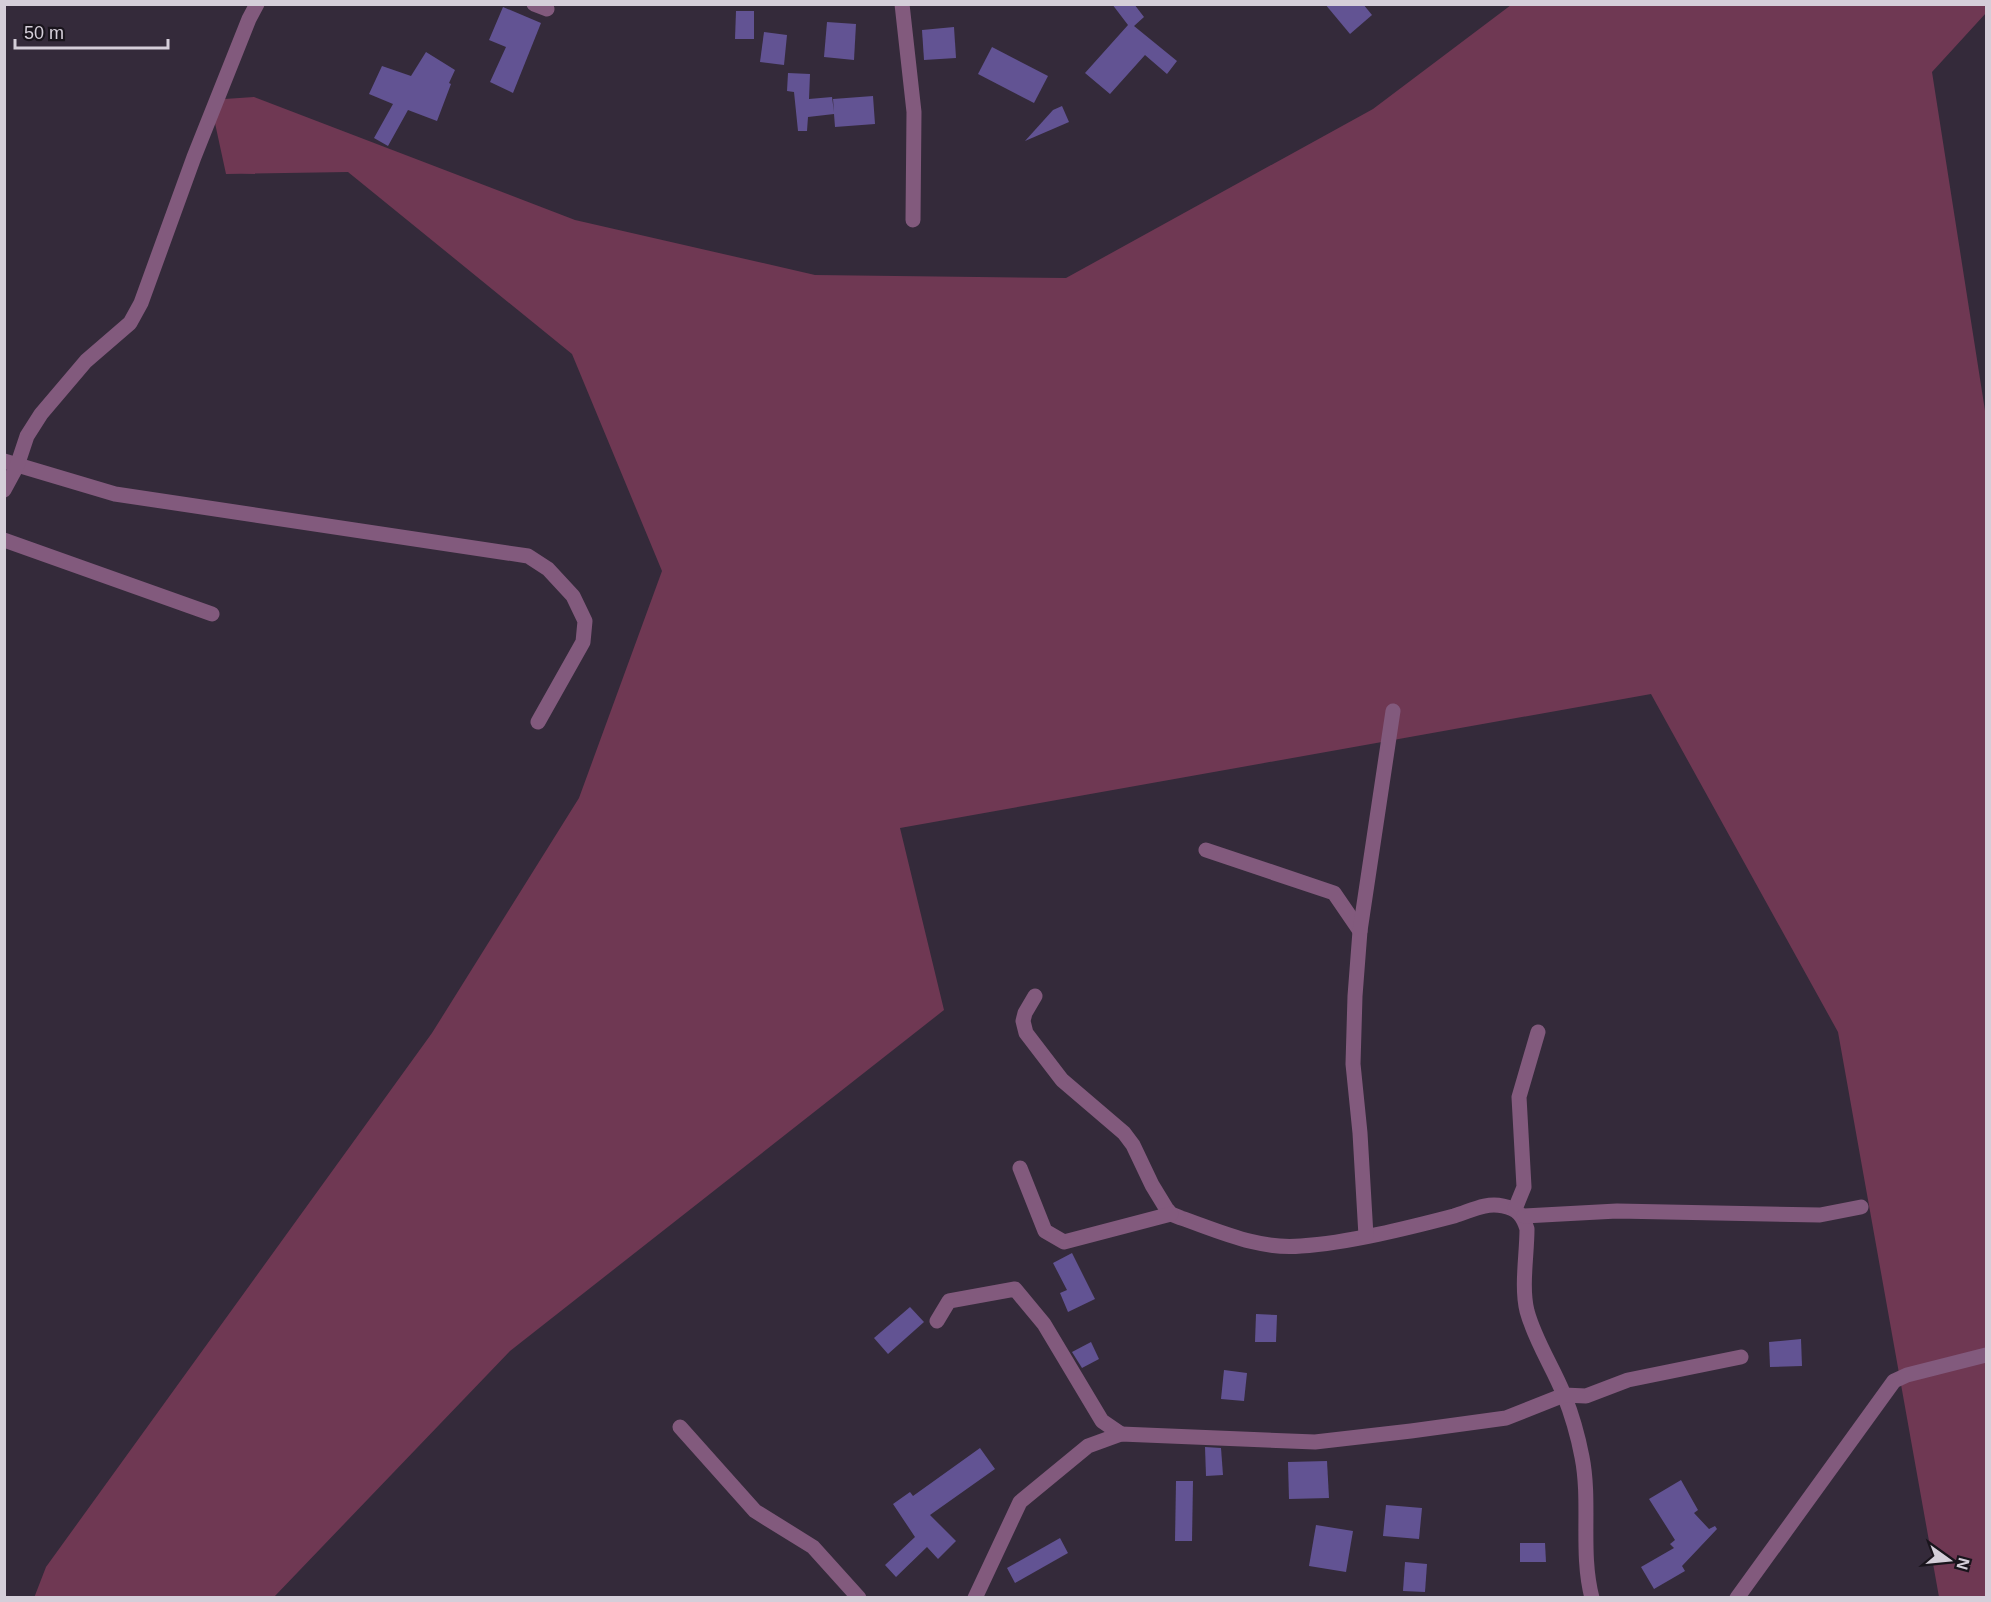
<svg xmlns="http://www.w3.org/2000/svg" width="1991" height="1602" font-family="Helvetica,sans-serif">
<rect width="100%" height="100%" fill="#342a3a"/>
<path fill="#6f3853" d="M1511,5H1986V13L1932,72L1986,417V1597H1939L1838,1032L1651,694L900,828L944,1010L510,1351L274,1597L34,1598L46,1567L432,1033L579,798L662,571L572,354L348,172L226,174L210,100L254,97L575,220L815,275L1066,278L1373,109Z"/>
<g fill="#625393">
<path d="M1112,4H1134L1144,17L1134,26L1177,61L1167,74L1145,55L1110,94L1085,73L1128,25Z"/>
<path d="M1325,4H1363L1372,15L1350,34Z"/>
<path d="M503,7L541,23L513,93L490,82L506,47L489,40Z"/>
<path d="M736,11H754V39H735Z"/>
<path d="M827,22L856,24L854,60L824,57Z"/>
<path d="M954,27L956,58L924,60L922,30Z"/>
<path d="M764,32L787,35L784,65L760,62Z"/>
<path d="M992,47L1048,76L1034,103L978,74Z"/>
<path d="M426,52L455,70L449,83L451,84L437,121L408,110L388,146L374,138L393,104L369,94L382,66L411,76Z"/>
<path d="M788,73L810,74L809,99L832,97L834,112L833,99L873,96L875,124L835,127L834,114L808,117L807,131H798L794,92L787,91Z"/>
<path d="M1062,106L1069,122L1025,141L1053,110Z"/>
<path d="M1072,1253L1095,1299L1068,1312L1060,1293L1067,1290L1053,1263Z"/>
<path d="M910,1307L924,1322L888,1354L874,1338Z"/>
<path d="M1256,1314L1277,1315L1276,1342H1255Z"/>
<path d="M1801,1339L1802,1366L1770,1367L1769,1342Z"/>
<path d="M1091,1342L1099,1359L1082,1368L1072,1352Z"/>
<path d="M1224,1370L1247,1373L1244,1401L1221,1399Z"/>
<path d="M1205,1447L1221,1448L1223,1475L1206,1476Z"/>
<path d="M980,1448L995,1469L930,1515L956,1541L938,1559L927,1547L896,1577L885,1565L915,1537L893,1504L910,1492L913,1496Z"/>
<path d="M1327,1461L1329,1498L1289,1499L1288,1462Z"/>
<path d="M1681,1480L1698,1510L1694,1513L1709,1529L1715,1526L1717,1529L1682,1566L1685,1571L1654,1589L1641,1567L1674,1548L1670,1544L1675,1540L1649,1499Z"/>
<path d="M1176,1481H1193L1192,1541H1175Z"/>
<path d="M1386,1505L1422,1508L1419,1539L1383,1536Z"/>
<path d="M1316,1525L1353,1531L1346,1572L1309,1566Z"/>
<path d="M1060,1538L1068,1553L1015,1583L1007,1568Z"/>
<path d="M1520,1543H1545L1546,1562H1520Z"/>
<path d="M1405,1562L1427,1564L1425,1592L1403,1591Z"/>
</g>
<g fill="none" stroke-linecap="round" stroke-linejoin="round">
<g stroke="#825a7d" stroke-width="15">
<path d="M534,4L547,9"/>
<path d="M902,4L914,112L913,220"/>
<path d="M4,461L115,494L528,556L548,569L573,596L585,621L583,642L538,722"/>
<path d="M4,490L17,466L27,436L41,414L86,361L130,323L141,303L194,157L249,19L257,4"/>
<path d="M4,540L212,614"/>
<path d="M1206,850L1334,893L1360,931"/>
<path d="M1035,996L1025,1013L1023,1021L1026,1033L1062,1080L1124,1133L1133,1145L1152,1185L1166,1208L1171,1214L1181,1218C1219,1231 1259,1250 1301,1246C1348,1243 1408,1228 1454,1216C1471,1211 1485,1202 1503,1206C1518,1209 1523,1216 1527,1229C1527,1255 1521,1286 1527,1311C1535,1341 1553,1367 1564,1395C1572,1415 1578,1436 1582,1457C1591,1503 1580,1552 1592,1598"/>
<path d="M1020,1168L1045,1231L1064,1242L1171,1214"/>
<path d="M1515,1209L1524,1187L1519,1097L1538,1032"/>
<path d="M1524,1216L1617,1211L1820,1215L1861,1207"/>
<path d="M1366,1236L1360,1133L1353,1064L1355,996L1360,931L1393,711"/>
<path d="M937,1321L949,1301L1015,1289L1044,1324L1102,1421L1121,1434"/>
<path d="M680,1427L755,1511L813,1547L859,1598"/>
<path d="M975,1598L1020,1502L1088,1446L1121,1434L1315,1442L1411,1431L1506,1418L1564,1395L1586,1396L1628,1380L1741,1357"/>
<path d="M1737,1598L1894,1381L1907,1375L1986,1355"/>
</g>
</g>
<rect width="1991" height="1602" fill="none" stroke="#d5ced9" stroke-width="12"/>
<g transform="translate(1949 1560) rotate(105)" stroke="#19141c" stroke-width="4.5" paint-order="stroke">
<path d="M0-4.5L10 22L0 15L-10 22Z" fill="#d5ced9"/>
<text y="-9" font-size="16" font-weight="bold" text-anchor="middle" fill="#d5ced9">N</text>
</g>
<path d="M15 39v9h153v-9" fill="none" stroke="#d5ced9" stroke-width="3"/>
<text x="24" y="39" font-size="18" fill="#d5ced9" stroke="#19141c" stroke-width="4.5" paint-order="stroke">50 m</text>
</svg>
